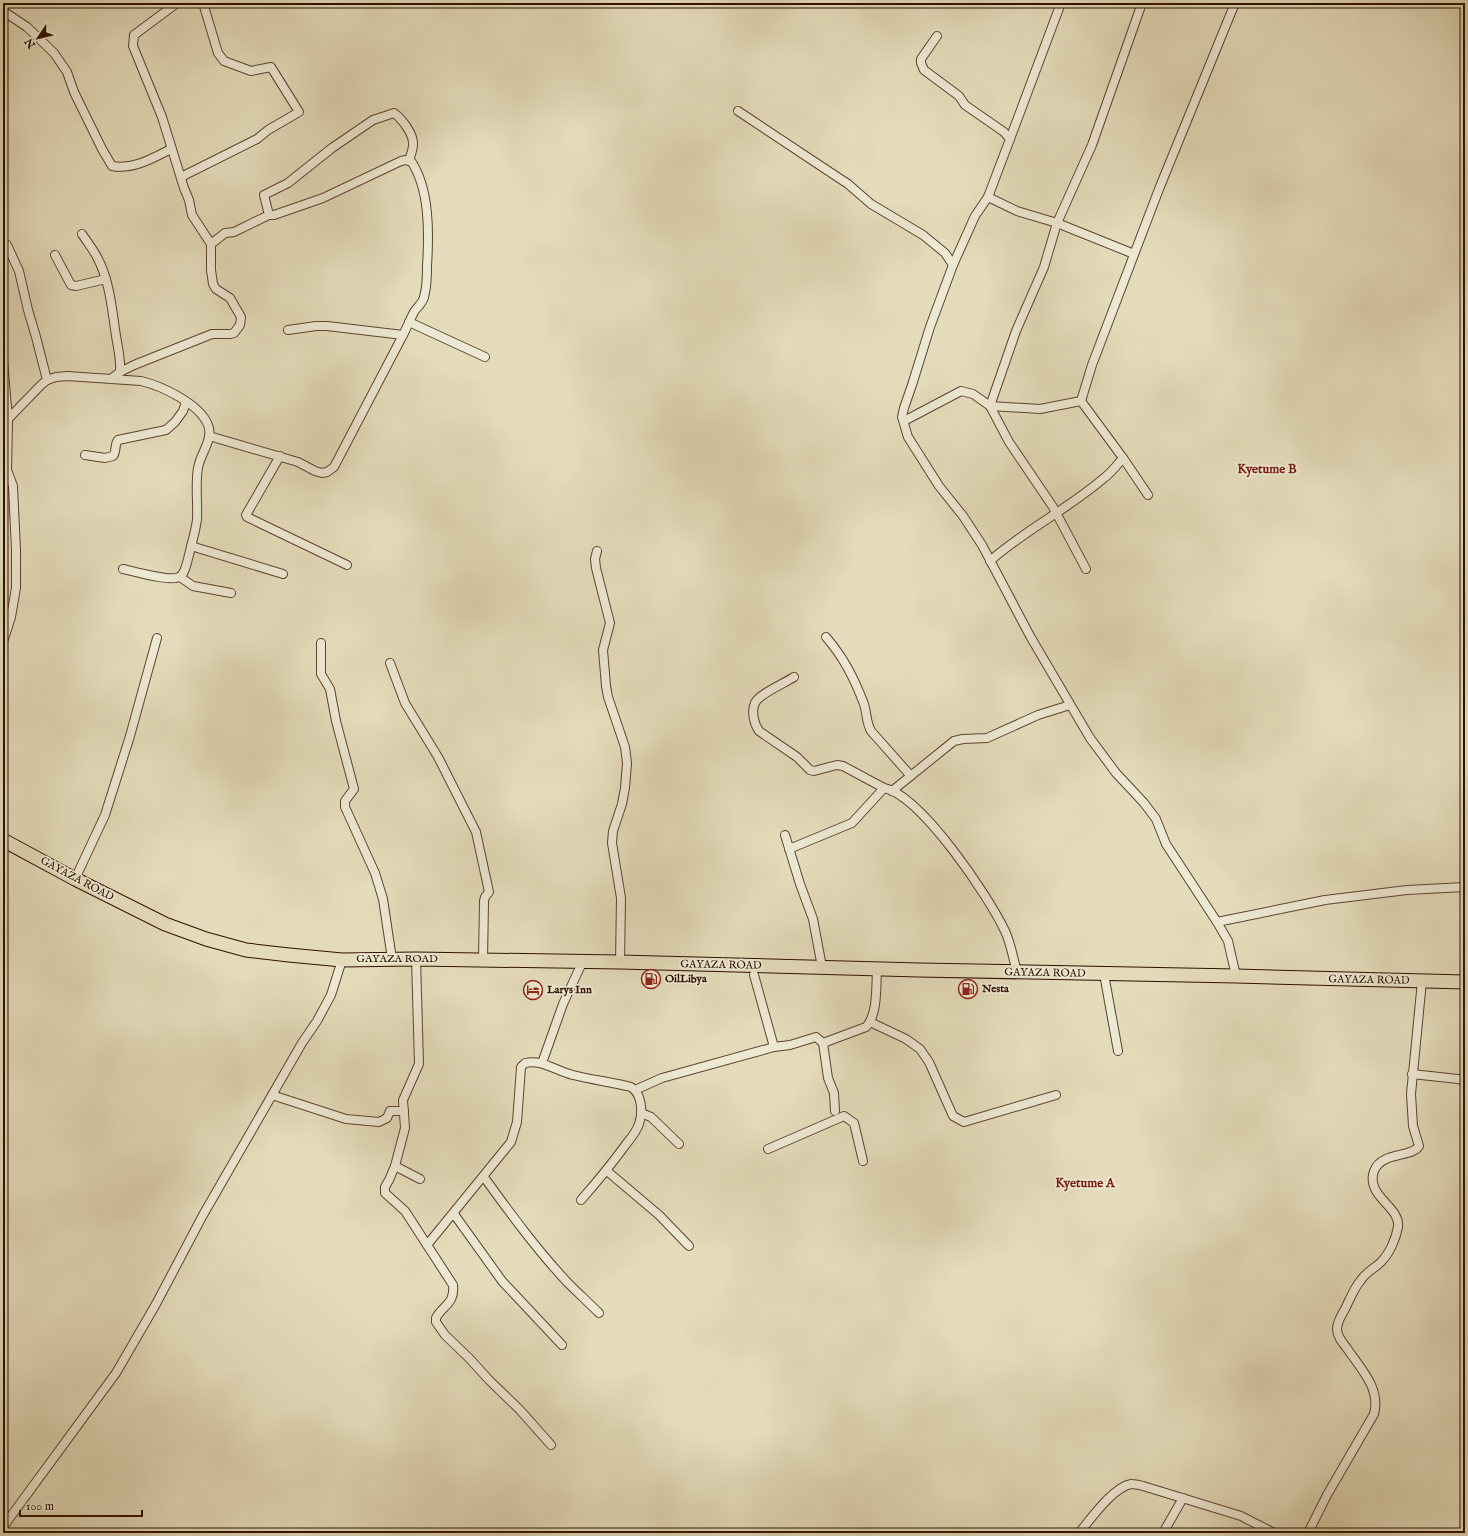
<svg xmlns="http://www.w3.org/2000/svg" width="1468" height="1536" font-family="'IM FELL English',serif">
<rect width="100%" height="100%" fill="#e4dbba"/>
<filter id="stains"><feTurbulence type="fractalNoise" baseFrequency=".005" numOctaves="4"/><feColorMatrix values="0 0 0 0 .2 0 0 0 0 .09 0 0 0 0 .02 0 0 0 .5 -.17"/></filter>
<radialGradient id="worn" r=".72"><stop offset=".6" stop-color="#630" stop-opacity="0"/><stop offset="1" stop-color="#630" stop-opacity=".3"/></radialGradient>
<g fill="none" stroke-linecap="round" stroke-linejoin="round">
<defs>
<g id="street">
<path d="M3,11L27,27L54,53L67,72L74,92L102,149L112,166C133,170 153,158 171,149"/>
<path d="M937,36L921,59V63L924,70L959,96L965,105L1004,132L1010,139L988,197L975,216L953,265"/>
<path d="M738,111L848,184L871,204L923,235L945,253L953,265L930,327L912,385L904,408L902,417L908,437L939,486L963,516L982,545L1030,636L1090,738L1116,773L1144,803L1156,819L1166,844L1217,922L1228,941L1236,976"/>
<path d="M1010,139L1061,3"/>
<path d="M181,177L257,139L268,130L299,112L271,67L251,71L224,61L218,53L203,3"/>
<path d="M988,197L1017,211L1057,223L1134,254"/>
<path d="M269,215L264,195L288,183L332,148L373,120L394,113C402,119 414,134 413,145C413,150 410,156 409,161"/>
<path d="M82,234C87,242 93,249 97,257C110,281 112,310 116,336C118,348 121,360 120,372"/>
<path d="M7,245L19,271L28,310L36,337L47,380"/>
<path d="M55,255L71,285L76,286L106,279"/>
<path d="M409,322L485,357"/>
<path d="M288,330L316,326H327L403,335"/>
<path d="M3,360L8,419L7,470L13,486L16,550V588L11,617L3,642"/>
<path d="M111,379L120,372L134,365L212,334H230L234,333L240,325L241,317L230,298L216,289L213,284L211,270V244L192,215L189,200L184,188L162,117L133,46L134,35L177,3"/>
<path d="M8,419L41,385L47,380L56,377L67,376L141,381C162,386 200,404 208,425C214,439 200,454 198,468C195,485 198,503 197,520C195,533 191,546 188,559C186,565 185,574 179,577C170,582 133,571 123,569"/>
<path d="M904,421L961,391L973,394L990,406L1040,409L1081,401"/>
<path d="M209,436L298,462L315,471L322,473L327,472L334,467L403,335C407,327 410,320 414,312C417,307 423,303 424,297C427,287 427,277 427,266C429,234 430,189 411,161L406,160L401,161L323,198L274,215H269L234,232L225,233L211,244"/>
<path d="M85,455L105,458L113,456C117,451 114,445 118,440L166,430L175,422L183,411L186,402"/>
<path d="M280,456L246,515L247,517L347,565"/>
<path d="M1148,495L1123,458L1081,401L1092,365L1159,189L1235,3"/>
<path d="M191,546L283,574"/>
<path d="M597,551L595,559L596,568L610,623L603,650L606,686L608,697L625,747L627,763L625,788L622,804L613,831L612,843L621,898L620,962"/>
<path d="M990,561C1025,530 1068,509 1104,478C1111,473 1117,465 1123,458"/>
<path d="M1086,569L1053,507L1009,442L990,406L1016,331L1044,267L1057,223L1092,145L1142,3"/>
<path d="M180,577L193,586L231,593"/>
<path d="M826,637C844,658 854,678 864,704C867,713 866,722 871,731L910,775"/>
<path d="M321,643V674L330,689L336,721L354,789L345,801V807L375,873L383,899L392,959"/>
<path d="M390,663L405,703L438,757L476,832L489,892L485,897L484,901L483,960"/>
<path d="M794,677C785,683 759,694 755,703C751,711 754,724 759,731L797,757L810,770L814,771L837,765L843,766L884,788C921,795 989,897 1005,931C1011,944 1013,958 1017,972"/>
<path d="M892,791L954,741L963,739L987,738L1038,715L1070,705"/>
<path d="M785,835L800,884L813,919L822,967"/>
<path d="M789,849L852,823L884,788"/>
<path d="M75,879L105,815L130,736L157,638"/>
<path d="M1217,922L1325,900L1407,890L1465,887"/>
<path d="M416,959L419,1064L403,1100L405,1128L395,1166L389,1180L385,1187V1193L405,1211L453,1285C455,1304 443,1305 436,1318V1322L445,1335L469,1358L489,1380L520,1410L551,1445"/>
<path d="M1104,974L1118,1051"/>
<path d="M754,975L774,1047"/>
<path d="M870,1022L906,1039L920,1049L929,1062L953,1116L964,1122L1056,1095"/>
<path d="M823,1043L828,1078L834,1093L835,1111"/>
<path d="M542,1063L563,1004L582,963"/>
<path d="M1412,1074L1458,1079L1465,1081"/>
<path d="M635,1090L662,1078L774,1047L790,1045L816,1037L823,1043L866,1027C878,1015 876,985 877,969"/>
<path d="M272,1095L346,1119L379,1122L387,1118L390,1111H404"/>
<path d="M641,1113L651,1117L679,1144"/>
<path d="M768,1149L844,1116L854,1123L863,1161"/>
<path d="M395,1166L420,1179"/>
<path d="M607,1171L659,1215L689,1246"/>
<path d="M484,1177C510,1213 537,1250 568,1283C578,1293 589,1303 599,1313"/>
<path d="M454,1214L502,1281L562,1345"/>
<path d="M427,1245L511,1142L517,1122L521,1067L525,1063C542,1059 556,1071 573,1075C592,1080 612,1082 631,1087C642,1094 643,1112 639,1124C636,1133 629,1140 624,1147C610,1166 596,1183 581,1200"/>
<path d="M3,1527L116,1373L156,1304L203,1215L302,1043L317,1021L331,995L342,960"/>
<path d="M1079,1533C1090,1520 1113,1487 1131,1484C1135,1484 1139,1485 1143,1486L1241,1516L1274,1533"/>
<path d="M1163,1533L1183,1498"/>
<path d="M1308,1533L1327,1495L1374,1414C1381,1388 1360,1368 1346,1347C1342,1342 1337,1336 1337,1329C1337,1322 1342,1314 1345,1309C1350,1299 1354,1288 1361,1280C1366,1272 1375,1268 1381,1262C1390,1253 1396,1238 1398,1227C1401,1207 1365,1196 1374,1171C1382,1151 1412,1158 1419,1146L1413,1126L1411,1094L1422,981"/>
</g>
<path id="primary" d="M3,840L75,879L165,924L206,939L246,950L289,955L342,960L416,959L620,962L919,970L1236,976L1465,982"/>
</defs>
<use href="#street" stroke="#5c432e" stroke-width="10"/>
<use href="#primary" stroke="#2e1000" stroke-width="15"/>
<use href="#street" stroke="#ede8d2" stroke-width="8"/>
<use href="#primary" stroke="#e4dbba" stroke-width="13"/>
</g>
<defs>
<symbol id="fuel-ring" viewBox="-11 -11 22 22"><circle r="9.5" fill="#ede8d2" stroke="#8f2418" stroke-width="1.5"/><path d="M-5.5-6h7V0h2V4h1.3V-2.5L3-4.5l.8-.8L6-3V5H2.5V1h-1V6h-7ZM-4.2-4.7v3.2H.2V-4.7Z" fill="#8f2418"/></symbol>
<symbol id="hotel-ring" viewBox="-11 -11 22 22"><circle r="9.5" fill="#ede8d2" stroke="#8f2418" stroke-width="1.5"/><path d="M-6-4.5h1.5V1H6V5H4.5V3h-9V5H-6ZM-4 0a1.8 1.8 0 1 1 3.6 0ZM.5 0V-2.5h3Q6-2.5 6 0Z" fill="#8f2418"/></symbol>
</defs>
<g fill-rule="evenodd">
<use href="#fuel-ring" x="640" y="968" width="22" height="22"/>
<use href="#fuel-ring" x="957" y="978" width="22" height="22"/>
<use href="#hotel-ring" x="522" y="979" width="22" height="22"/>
</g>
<g text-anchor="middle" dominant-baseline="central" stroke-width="3.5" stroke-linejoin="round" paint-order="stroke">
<g font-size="11" fill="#2e1000" stroke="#ede8d2">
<text transform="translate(77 879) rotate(28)">GAYAZA ROAD</text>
<text x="397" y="959">GAYAZA ROAD</text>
<text transform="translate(721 965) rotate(1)">GAYAZA ROAD</text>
<text transform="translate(1045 973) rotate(1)">GAYAZA ROAD</text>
<text transform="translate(1369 980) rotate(1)">GAYAZA ROAD</text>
</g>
<g font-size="11" font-weight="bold" fill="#2e1000" stroke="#ede8d2" text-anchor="start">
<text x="665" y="979">OilLibya</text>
<text x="982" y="989">Nesta</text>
<text x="547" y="990">Larys Inn</text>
</g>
<g font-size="13" font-weight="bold" fill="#7a1f14" stroke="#ede8d2">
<text x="1267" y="469">Kyetume B</text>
<text x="1085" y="1183">Kyetume A</text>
</g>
</g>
<rect width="1468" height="1536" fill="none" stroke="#e4dbba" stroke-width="16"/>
<rect x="4" y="4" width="1460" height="1528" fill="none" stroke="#2e1000" stroke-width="2"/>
<rect x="8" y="8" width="1452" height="1520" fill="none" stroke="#2e1000"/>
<g transform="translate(38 38) rotate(235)" stroke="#ede8d2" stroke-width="3" paint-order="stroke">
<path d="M0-3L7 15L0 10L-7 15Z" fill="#2e1000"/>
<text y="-6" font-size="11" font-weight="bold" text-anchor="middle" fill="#2e1000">N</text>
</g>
<path d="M20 1510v6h122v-6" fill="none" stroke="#2e1000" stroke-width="2"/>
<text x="26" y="1510" font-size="12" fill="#2e1000" stroke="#ede8d2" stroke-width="3" paint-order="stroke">100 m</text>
<rect width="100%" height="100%" filter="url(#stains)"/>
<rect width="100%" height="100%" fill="url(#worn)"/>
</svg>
